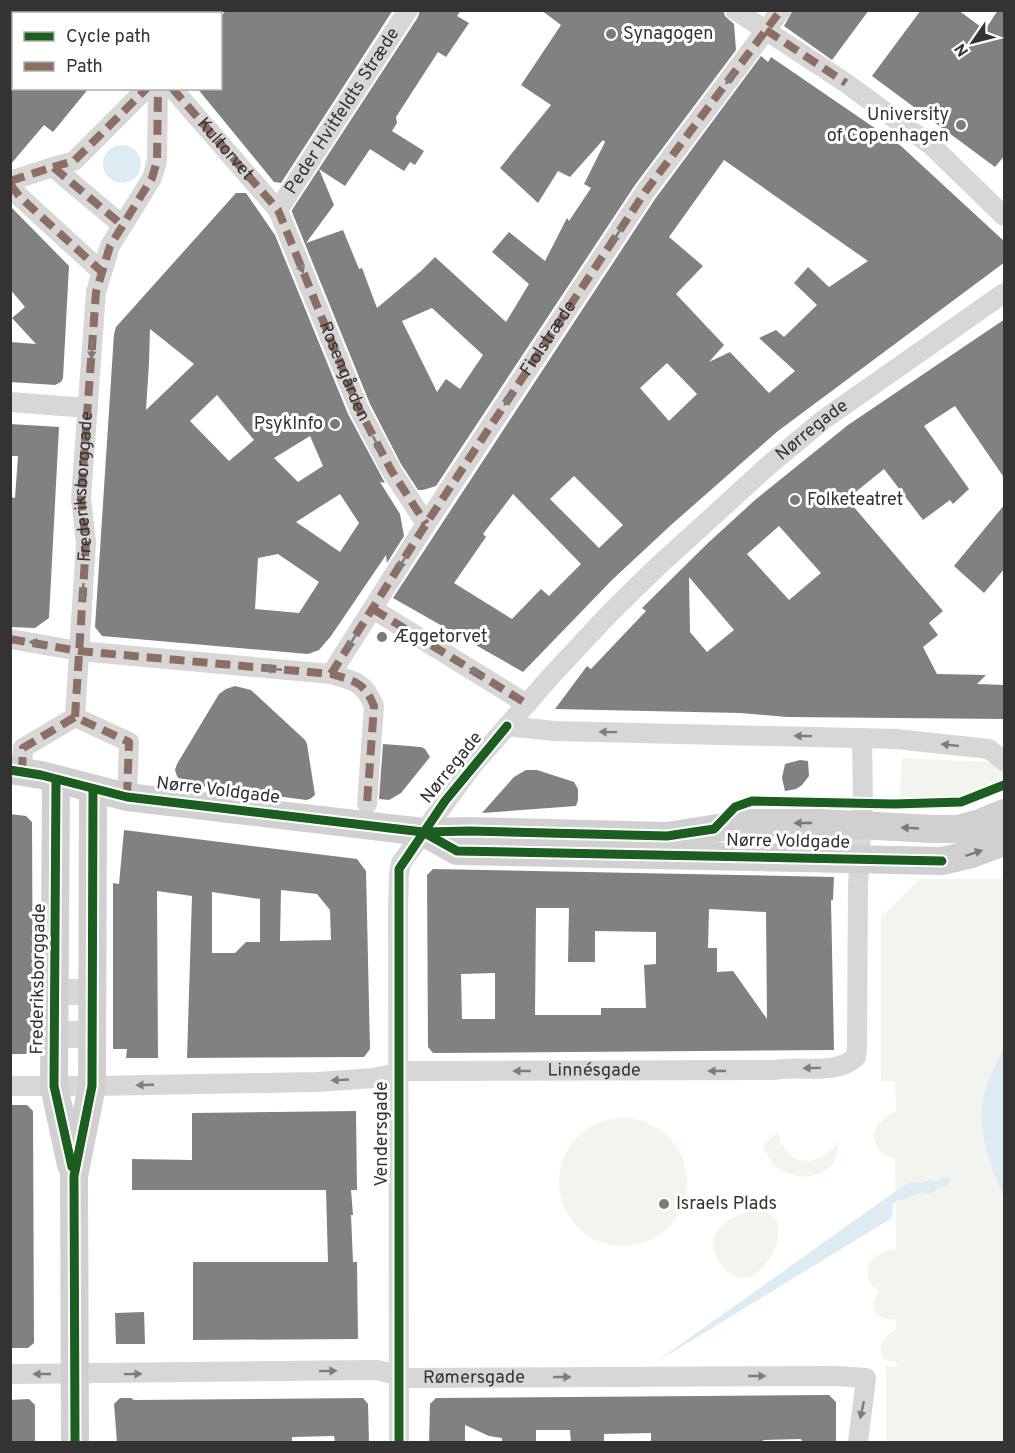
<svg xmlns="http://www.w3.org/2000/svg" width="1015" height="1453" font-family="Overpass,sans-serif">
<rect width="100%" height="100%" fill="#fff"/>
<g fill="#f1f5ed">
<path d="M902,758L989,762L1004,767V779L960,798L900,799Z"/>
<path d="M919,879H1004V1442H886V1366L897,1367V1363L885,1360C877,1347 881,1337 895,1330L896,1319C878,1322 866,1308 879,1292C855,1273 871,1252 896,1249L895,1159C866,1151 868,1121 896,1112L895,1081H881V917Z"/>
<circle cx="623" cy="1182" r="64"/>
<path d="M778,1132C780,1136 780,1142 783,1146C797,1172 826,1160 839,1141C838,1147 838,1155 835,1160C824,1181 791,1181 775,1166C770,1161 766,1152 763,1145Z"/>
<path d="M753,1211C760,1212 770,1212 775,1219C790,1240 754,1300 725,1269C698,1239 722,1217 753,1211Z"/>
</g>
<g fill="#ddebf3">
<circle cx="122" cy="164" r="19"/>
<path d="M1004,1048V1197C991,1169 977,1131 983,1099C987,1081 996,1063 1004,1048Z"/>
<path d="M942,1178H951L948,1185L936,1189L933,1193L926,1194L921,1192L902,1200H897L893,1205L892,1218L653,1364L900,1188L913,1182L921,1183L930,1180L933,1182Z"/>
</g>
<g fill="#818181" fill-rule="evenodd">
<path d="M226,10H393L281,183L274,182L197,88H220V18Z"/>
<path d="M420,10H461L457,16L469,23L446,57L438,52L396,117L397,123L392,131L424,151L415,165L410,162L404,171L370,149L345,186L319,169L334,205L306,243L343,230L359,269L362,268L377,308L421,271L435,257L506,322L529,284L492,252L509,232L545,261L567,218L569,221L591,188L584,184L605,142L603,140L570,177L558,171L538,203L500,168L551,105L521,85L561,25L541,10H723L725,16L734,24L736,50L635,185L436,486L423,490H418L401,464L370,404L292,212V210L418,17ZM432,308L483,355L460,389L446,379L437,392L402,321Z"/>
<path d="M793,10H869L832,60L784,26Z"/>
<path d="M921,10H958L985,30L998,10H1005V155L995,167L872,76Z"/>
<path d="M761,56L768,62L771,57L901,146L1005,242V262L778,431L671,525L612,580L523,672L393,598L655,199ZM724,160L868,261L829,287L808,267L794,283L817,305L784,337L776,330L759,338L795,371L769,393L730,352L709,362L724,345L676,294L703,266L669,237ZM667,363L697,394L669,421L640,388ZM574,476L623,525L599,548L550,499ZM513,494L581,564L549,596L541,589L512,619L454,583L486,537L483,534Z"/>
<path d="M10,88H89L53,132L44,125L10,165Z"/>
<path d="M236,193H246L275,235L348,414L385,483L380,482L400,514L404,536L387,563L386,555L331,636L319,650L308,654L102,636L95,627L114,334L116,327ZM150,329L194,364L146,410L149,363ZM217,395L254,440L229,461L190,421ZM310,436L323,466L298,482L274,458ZM340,494L359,523L340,552L296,522ZM278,554L319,582L299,613L255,609L258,558Z"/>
<path d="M10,206L69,266L63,378L61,382L55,385L10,382V342L36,344L12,318L25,307L10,289Z"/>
<path d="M1005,319V479L955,406L924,426L969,489L953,504L950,500L923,520L884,469L847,499L943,611L929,623L938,635L923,647L937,674L986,675L977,684L1005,685V719L787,717L740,713L555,709L587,666L591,669L646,611L642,608L708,543L755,500L848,425ZM779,526L821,573L789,600L747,554ZM689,577L734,630L707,652L690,632Z"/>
<path d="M10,424L59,427L49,618L35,628L10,627V497L15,498L18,456H10Z"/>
<path d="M1005,504V568L984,593L954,566Z"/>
<path d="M235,686L251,690L305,740L307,744L315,795L310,799L306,800L187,784L181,782L177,776L175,770L177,764L219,694L226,689Z"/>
<path d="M383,744L421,747L425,749L430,757L401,793L389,800L379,799Z"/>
<path d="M800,760L808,761L809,776L802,785L796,789L785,791L782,778L785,764Z"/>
<path d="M526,770H537L574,782L578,789V800L576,806L482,813L514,777Z"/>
<path d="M10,814L26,816L32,822L33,1049L26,1054H10Z"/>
<path d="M124,830L357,859L366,871L370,1049L364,1057L187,1058L192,896L157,891L158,1058H126L127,1049H113V883L119,884ZM281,890L317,894L330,910L331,940L280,941ZM212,892L260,899V942H246L235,953H212Z"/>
<path d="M433,869L834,877L833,900H831L834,1050L433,1053L428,1047L427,875ZM536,908H569L568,962H595V931L656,932V964L644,965L646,1008H601V1015H535ZM709,909L766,912L767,1019L733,971L717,972V948H708ZM495,973V1019H462L461,974Z"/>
<path d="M10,1105H27L33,1111L34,1343L28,1348H10Z"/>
<path d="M356,1111L357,1190H351L353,1215H351L353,1262H357L358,1339L193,1340V1262H328L326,1190H132V1159L192,1160V1113Z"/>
<path d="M144,1312L145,1344H116L115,1313Z"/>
<path d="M829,1395L836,1402V1443H803L801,1439L763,1440V1443H651V1433L604,1434V1443H571L570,1430H536V1443H502V1438L489,1436L465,1425V1443H429L430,1404L436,1398Z"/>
<path d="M120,1398H131L134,1400L363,1398L368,1404L369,1443H335L334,1436L292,1437V1443H117L114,1404Z"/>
<path d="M29,1399L35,1405V1443H10V1400Z"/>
</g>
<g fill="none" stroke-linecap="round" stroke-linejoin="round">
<g stroke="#d7d7d7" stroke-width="20">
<path d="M70,10L74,14"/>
<path d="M735,10L846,83L932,146L1004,216"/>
<path d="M199,14L201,10"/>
<path id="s1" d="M172,88L278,210L359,409L391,470L426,524"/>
<path d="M53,167L74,161L147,88"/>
<path d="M10,181L53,167L122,225"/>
<path d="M10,184L20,197L102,272"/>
<path id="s2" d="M278,210L408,10"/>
<path d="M10,402L88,408"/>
<path d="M373,609L527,704"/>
<path d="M10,639L79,651L331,674C355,681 364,682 374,706L367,804"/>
<path d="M331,674L426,524L645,192L781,10"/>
<path id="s3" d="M75,717L86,543L81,498L96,292L110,246L152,178L157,161L158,88"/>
<path d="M507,726L554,731L896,739L989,749L1004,761"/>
<path d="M22,772L23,748L75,717L129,742L127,797"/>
<rect x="66" y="989" width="13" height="6"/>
<rect x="66" y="1031" width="13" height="7"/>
<path id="s4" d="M10,1086H92L318,1082L373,1078L407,1071L775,1070C802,1065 835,1076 856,1057L857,1047L858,885L863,804L862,738"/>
<path id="s5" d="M10,1374L377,1370L409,1378L835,1376L866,1378L858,1442"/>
<path id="s6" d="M399,1442L398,909L399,875L401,863L472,766L552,675L610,613L656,568L769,465L823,420L1004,293"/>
</g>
<g stroke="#d0d0d0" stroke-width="28">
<path d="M10,770L41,775L127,797L423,832L470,831L667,836L749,823H821L932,829H958L980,823L1004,813"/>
<path d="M56,780L54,1086L71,1165"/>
<path d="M423,832L457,851L942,861L972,854L1004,842"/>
<path d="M75,1442L74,1176L92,1086L93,790"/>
</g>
<g stroke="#8d6e63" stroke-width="8" stroke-dasharray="15 8" stroke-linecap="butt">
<path d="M70,10L74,14"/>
<path d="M199,14L201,10"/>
<path d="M766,30L846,83"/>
<path d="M172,88L278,210L359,409L391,470L426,524"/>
<path d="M53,167L74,161L147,88"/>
<path d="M10,181L53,167L122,225"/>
<path d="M10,184L20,197L102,272"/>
<path d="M373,609L527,704"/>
<path d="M10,639L79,651L331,674C355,681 364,682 374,706L367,804"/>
<path id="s7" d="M331,674L426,524L645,192L781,10"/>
<path d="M75,717L86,543L81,498L96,292L110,246L152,178L157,161L158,88"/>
<path d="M22,772L23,748L75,717L129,742L127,797"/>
</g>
<defs>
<g id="cycleway">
<path d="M10,770L41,775L127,797L423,832L470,831L667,836L714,829L735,807L752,801L894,804L961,802L1004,785"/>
<path d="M56,780L54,1086L72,1167"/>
<path d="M423,832L457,851L942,861"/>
<path d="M75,1442L74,1176L92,1086L93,790"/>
<path d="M399,1442V869L445,801L507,726"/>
</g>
</defs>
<use href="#cycleway" stroke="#fff" stroke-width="13"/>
<use href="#cycleway" stroke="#1b5e20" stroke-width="9"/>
</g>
<defs><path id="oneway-solid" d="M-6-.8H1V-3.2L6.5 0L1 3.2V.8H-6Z" transform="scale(1.5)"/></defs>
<g fill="#7d7d7d">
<use href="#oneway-solid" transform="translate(731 77) rotate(127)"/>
<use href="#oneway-solid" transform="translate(617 235) rotate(123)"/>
<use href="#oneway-solid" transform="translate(300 265) rotate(68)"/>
<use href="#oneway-solid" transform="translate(92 350) rotate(94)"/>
<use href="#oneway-solid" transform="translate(509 398) rotate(123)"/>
<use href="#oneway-solid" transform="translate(377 444) rotate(62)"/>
<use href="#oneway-solid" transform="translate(403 561) rotate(122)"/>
<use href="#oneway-solid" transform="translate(83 592) rotate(93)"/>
<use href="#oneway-solid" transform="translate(352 641) rotate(122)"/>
<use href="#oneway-solid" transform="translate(38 643) rotate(-171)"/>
<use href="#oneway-solid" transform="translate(273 669) rotate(-175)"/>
<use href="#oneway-solid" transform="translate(477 673) rotate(-148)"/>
<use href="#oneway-solid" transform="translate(608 732) rotate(-179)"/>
<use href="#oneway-solid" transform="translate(803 736) rotate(-179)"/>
<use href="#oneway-solid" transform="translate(950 745) rotate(-174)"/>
<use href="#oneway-solid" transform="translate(812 1068) rotate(179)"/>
<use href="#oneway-solid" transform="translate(522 1071) rotate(-180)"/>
<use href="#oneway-solid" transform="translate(717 1071) rotate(180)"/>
<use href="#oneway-solid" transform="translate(340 1080) rotate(177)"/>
<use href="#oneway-solid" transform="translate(145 1085) rotate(178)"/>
<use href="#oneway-solid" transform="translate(328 1371) rotate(-1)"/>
<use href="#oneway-solid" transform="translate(42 1374) rotate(180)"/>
<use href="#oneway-solid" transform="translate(133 1374) rotate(-1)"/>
<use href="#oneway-solid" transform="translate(757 1376)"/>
<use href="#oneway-solid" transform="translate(562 1377)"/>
<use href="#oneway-solid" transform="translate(862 1410) rotate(102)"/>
</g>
<g fill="#7a7a7a">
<use href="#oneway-solid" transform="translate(803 823) rotate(-180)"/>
<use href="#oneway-solid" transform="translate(910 828) rotate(-177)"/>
<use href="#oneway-solid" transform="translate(974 853) rotate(-18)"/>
</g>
<g fill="#7a7a7a" stroke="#fff" stroke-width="2">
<circle cx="611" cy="34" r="6"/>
<circle cx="961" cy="125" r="6"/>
<circle cx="335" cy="424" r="6"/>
<circle cx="795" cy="500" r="6"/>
<circle cx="382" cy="637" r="6"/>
<circle cx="664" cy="1204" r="6"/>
</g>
<g text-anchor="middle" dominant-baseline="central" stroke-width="6" stroke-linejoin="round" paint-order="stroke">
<g font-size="18" fill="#333" stroke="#fff" text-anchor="start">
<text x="623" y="34">Synagogen</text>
<text x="949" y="115" text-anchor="end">University<tspan x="949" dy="21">of Copenhagen</tspan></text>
<text x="323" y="424" text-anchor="end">PsykInfo</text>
<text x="807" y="500">Folketeatret</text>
<text x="394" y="637">Æggetorvet</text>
<text x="676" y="1204">Israels Plads</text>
</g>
<g font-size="18" fill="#333" stroke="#fff">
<text stroke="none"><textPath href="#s2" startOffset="118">Peder Hvitfeldts Stræde</textPath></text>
<text stroke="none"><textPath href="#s1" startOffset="81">Kultorvet</textPath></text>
<text stroke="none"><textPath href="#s7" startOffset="400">Fiolstræde</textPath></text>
<text stroke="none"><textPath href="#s1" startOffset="336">Rosengården</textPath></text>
<text stroke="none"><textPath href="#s6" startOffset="1178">Nørregade</textPath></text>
<text stroke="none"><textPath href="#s3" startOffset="231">Frederiksborggade</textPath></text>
<text transform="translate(452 768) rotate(-51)">Nørregade</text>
<text transform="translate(218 791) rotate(7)">Nørre Voldgade</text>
<text transform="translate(788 842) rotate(1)">Nørre Voldgade</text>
<text transform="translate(39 979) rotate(-89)">Frederiksborggade</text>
<text stroke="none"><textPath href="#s4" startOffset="585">Linnésgade</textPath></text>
<text transform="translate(382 1134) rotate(-90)">Vendersgade</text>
<text stroke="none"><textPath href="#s5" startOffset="465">Rømersgade</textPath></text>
</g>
</g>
<rect width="1015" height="1453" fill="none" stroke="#333333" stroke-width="24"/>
<rect x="12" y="12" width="210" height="78" fill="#ffffff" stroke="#adadad" stroke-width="1.5"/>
<rect x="24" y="32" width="30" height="9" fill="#1b5e20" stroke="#adadad" stroke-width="1.5"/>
<text x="66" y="42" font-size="18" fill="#333333">Cycle path</text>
<rect x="24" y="62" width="30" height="9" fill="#8d6e63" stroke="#adadad" stroke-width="1.5"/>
<text x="66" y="72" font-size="18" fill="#333333">Path</text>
<g transform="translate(973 42) rotate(235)" stroke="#ffffff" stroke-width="4.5" paint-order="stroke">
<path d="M0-4.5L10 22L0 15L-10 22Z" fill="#333333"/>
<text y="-9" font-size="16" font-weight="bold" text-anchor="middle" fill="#333333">N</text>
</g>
</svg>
